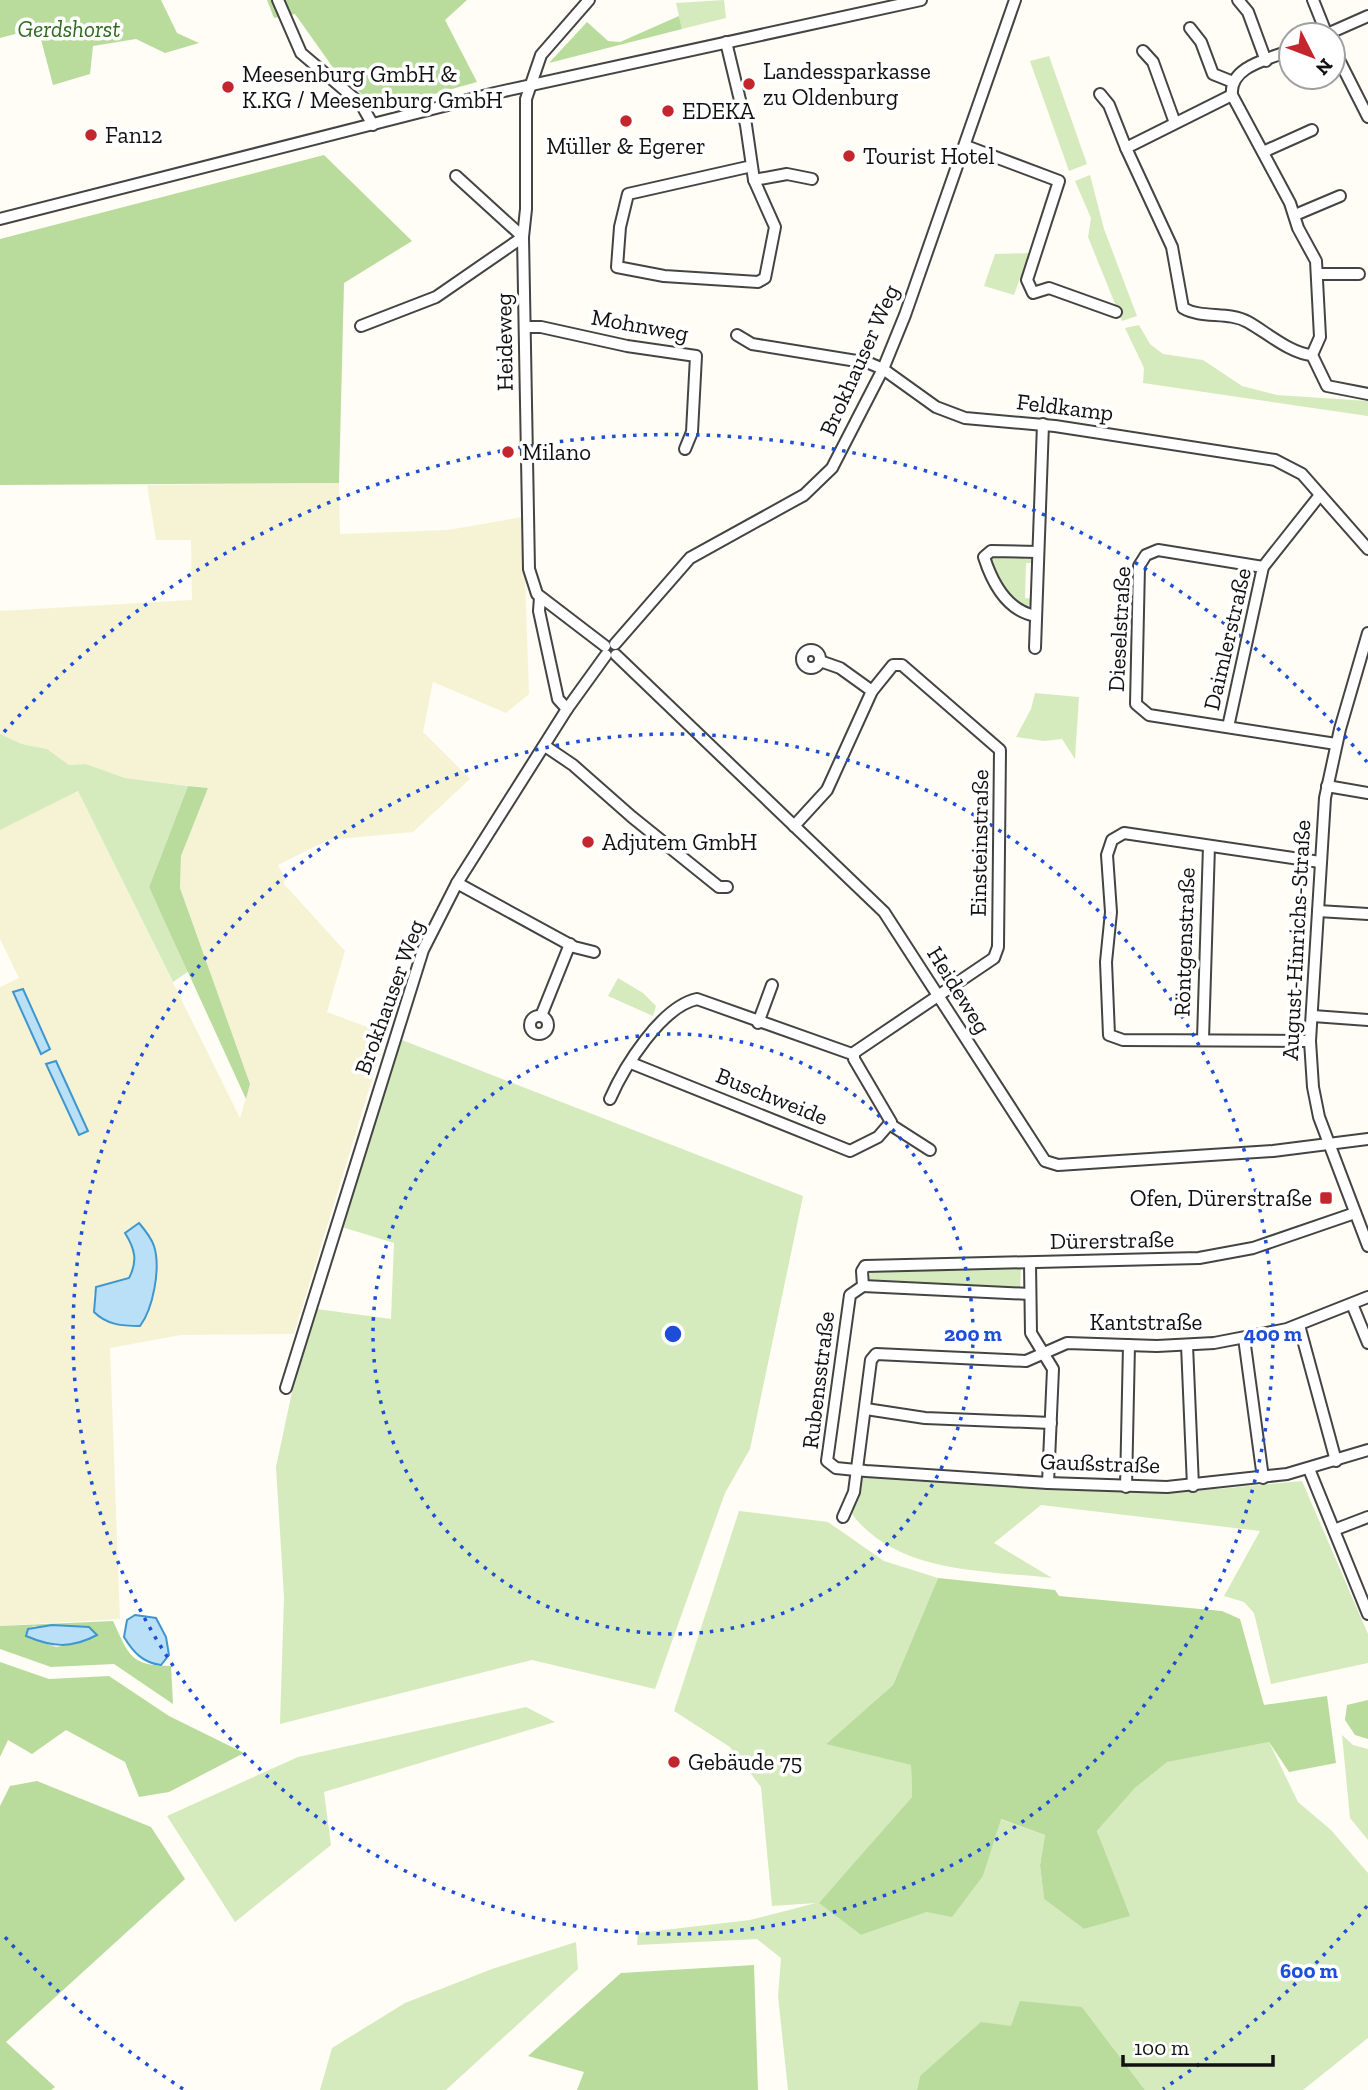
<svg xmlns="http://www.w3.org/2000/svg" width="1368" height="2090" font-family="'Zilla Slab',serif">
<rect width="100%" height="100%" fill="#fffdf5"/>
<path fill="#f6f3d4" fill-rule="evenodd" d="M339,483L340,534L448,530L523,517L529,694L506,713L433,682L423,732L470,779L413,832L328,840L278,865L285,878L284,884L345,951L327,1012L386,1034L294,1334L181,1335L110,1348L120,1619L0,1626V987L19,978L0,939V830L78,791L240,1118L250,1084L180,888L181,856L208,788L125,778L86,764L69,765L47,749L22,744L0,734V611L192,600L191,540H156L147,485ZM56,1061L88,1130L79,1135L46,1064ZM125,1233L156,1262L147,1317L94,1312L93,1294L110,1282L129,1279L133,1270L134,1249Z"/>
<g fill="#d5ebbd">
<path d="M724,0L726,18L682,29L676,3Z"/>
<path d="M1049,56L1087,164L1069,171L1030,61Z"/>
<path d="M1090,175L1104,229L1137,316L1122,321L1088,237L1091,218L1075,181Z"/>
<path d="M1029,253L1014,295L984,286L995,254Z"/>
<path d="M1139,325L1150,344L1163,354L1203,360L1242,386L1277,395L1368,401V416L1143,383L1144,368L1125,328Z"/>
<path d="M996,556L1035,559L1034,563H1026L1025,598L1034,599L1033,604L1023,607L999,585L990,560Z"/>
<path d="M1035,693L1079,697L1075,759L1062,739L1044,741L1016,737L1031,709Z"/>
<path d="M0,734L22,744L47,749L69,765L86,764L125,778L188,786L149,887L189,971L173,982L78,791L0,830Z"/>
<path d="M618,978L643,993L656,1006L653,1016L608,996Z"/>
<path d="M402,1040L803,1196L750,1449L725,1493L655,1689L532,1660L280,1724L284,1597L276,1467L293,1387L317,1309L391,1319L394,1243L342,1227Z"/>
<path d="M1021,1267L1020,1292L869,1281L871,1271L879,1269Z"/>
<path d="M864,1476L1052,1488L1218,1489L1302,1481L1368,1634V1663L1271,1684L1254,1613L1244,1602L1224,1596L1260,1531L1041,1505L994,1543L1052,1578C983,1570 897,1574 851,1513Z"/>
<path d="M739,1511L828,1522L884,1561L938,1578L893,1685L827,1743L911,1765L912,1797L820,1903L861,1935L927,1912L983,1876L1000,1819L1045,1835L1040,1865L1044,1899L1084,1929L1129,1916L1097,1831L1135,1788L1167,1761L1269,1742L1298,1802L1331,1830L1368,1873V2038L1303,2090H1145L1082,2007L1011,2026L920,2076L917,2090H788L778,1996L781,1958L757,1939L637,1945L638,1933L750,1920L816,1903L772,1906L761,1787L730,1747L674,1711Z"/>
<path d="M526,1707L555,1722L324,1792L331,1845L235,1922L167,1816L298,1757Z"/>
<path d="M1342,1735L1353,1745L1368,1749V1840L1350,1818Z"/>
<path d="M576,1942L578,1969L446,2090H320L332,2048L405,2003L492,1969Z"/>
</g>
<g fill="#b9dc9c" fill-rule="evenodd">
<path d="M0,0H161L177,33L199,43L165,53L136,39L93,46L90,74L53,85L38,28L0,38Z"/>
<path d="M267,0H467L445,20L477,82L381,109L339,76L295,14L274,18Z"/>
<path d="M679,16L682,29L549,63L587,22L608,41L620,42Z"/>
<path d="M324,155L412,241L344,283L339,483L0,485V239Z"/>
<path d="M188,786L208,788L181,856L180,888L250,1084L246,1099L149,887Z"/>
<path d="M938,1578L1055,1590L1059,1596L1222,1611L1240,1619L1264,1705L1327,1696L1336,1763L1289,1772L1269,1742L1167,1762L1135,1788L1097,1831L1130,1916L1084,1929L1044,1899L1040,1865L1045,1835L1001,1819L983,1876L952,1917L927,1912L861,1935L819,1903L912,1797L911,1765L826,1744L893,1685Z"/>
<path d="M113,1621C129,1655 130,1666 171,1666L173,1704L114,1664L51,1667L0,1649V1626ZM35,1626L88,1640L56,1647L26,1636L28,1628Z"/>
<path d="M0,1662L49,1679L109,1676L169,1716L244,1753L169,1792L139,1797L125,1762L66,1730L32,1754L8,1740L0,1757Z"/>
<path d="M1368,1700V1739L1355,1735L1345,1720L1347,1705Z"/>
<path d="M37,1781L151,1827L185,1879L6,2042L55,2087L51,2090H0V1806L10,1786Z"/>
<path d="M754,1965L758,2090H577L584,2072L528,2056L621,1973Z"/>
<path d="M1020,2001L1082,2007L1145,2090H917L920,2076L981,2022L1011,2026Z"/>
</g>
<g fill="#b9e0f7" stroke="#3f96cf" stroke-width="2">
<path d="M23,989L50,1049L41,1054L13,992Z"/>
<path d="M56,1061L88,1131L79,1135L46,1064Z"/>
<path d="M139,1223C145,1230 151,1237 154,1246C161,1268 153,1309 140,1326C122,1326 107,1325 94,1312L96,1287L129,1278C138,1261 135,1249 125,1233Z"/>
<path d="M135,1615L156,1618L166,1637L169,1655L161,1665C143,1663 133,1652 124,1637L127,1620Z"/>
<path d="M52,1625L89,1627L97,1635C71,1649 52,1647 26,1636L28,1629Z"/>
</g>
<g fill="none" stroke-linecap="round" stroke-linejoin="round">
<defs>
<g id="minor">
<path d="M278,0L301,53L361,104L373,125"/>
<path d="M589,0L541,55L526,99V209L523,237L529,569L537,594L605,646"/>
<path d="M1238,0L1248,12L1266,61"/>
<path d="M1313,0L1327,35"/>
<path d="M1190,28L1201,42L1213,74L1233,82"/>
<path d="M1325,35L1368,16"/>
<path d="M726,42L746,125L754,180L775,227L765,278L758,282L664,276L617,267L620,227L628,194L752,166"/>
<path d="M1333,48L1368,117"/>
<path d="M1291,50C1270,59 1229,66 1232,95L1290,203L1298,228L1316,261L1320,337L1312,355L1327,386L1368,394"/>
<path d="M1143,51L1153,62L1175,123"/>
<path d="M1100,94L1109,105L1126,148"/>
<path d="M1232,95L1126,148L1172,247L1183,308C1202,319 1228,311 1248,322C1266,332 1291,354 1312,355"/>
<path d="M966,146L1059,181L1027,280L1033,293L1049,288L1116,312"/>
<path d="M1263,152L1312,130"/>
<path d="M754,180L787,174L812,179"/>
<path d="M1295,215L1340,196"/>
<path d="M0,219L495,93L921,0"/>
<path d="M1317,274H1359"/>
<path d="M361,326L436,297L523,237L456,176"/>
<path d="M525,327H541L627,346L696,356L692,432L685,449"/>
<path d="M737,335L752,344L869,363L883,369L936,407L965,418L1055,426L1275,460L1302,474L1368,549"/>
<path d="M1263,567L1158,550L1146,555L1139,566L1136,704L1149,715L1336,744"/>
<path d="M540,597L539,611L558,699L567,709"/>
<path d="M1036,616C1007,611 992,582 984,557L991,551L1038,552"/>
<path d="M1368,633L1340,729L1325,798L1310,1041L1313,1087L1319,1117L1368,1246"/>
<path d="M615,644L690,558L804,495L832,468L883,369L905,315L1015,0"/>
<path d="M1035,648L1043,424"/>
<circle cx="811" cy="659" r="9"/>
<path d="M616,655L884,912L1045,1161L1058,1165L1273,1151L1368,1139"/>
<path d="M820,661L840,668L872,691"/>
<path d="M1228,727L1263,567L1320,495"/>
<path d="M545,746L573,765L632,817L719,887H727"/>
<path d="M1327,786L1368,793"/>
<path d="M457,883L574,947L594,952"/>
<path d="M1318,911L1368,914"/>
<path d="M541,1016L570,944"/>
<path d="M1313,1016L1368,1020"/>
<circle cx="539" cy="1025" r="9"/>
<path d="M758,1023L772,985"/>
<path d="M1203,1039L1209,846"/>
<path d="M1310,1041L1123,1040L1109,1035L1106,962L1111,912L1107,855L1112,840L1124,833L1320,862"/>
<path d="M631,1063L850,1151L878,1137L891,1122L854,1059V1053"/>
<path d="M610,1099C624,1067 661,1007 697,999L852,1054L994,958L998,947L1000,750L902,665H893L872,691L827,790L794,826"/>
<path d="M891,1125L930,1150"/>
<path d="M1355,1213L1253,1248L1199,1258L865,1266L862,1271L863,1286L850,1295L827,1461L836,1468L866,1471L1048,1483L1167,1487L1287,1474L1368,1450"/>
<path d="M1030,1263L1031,1333L1053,1369L1048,1483"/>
<path d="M863,1286L1030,1294"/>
<path d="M1352,1304L1368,1343"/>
<path d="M1299,1325L1336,1461"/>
<path d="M1244,1338L1263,1478"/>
<path d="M1187,1345L1193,1486"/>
<path d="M286,1388L423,950L457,883L567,709L606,655"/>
<path d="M866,1409L925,1418L1051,1423"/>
<path d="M1309,1469L1368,1614"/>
<path d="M1126,1487L1129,1345"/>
<path d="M843,1517L854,1492L871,1360L876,1354L1026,1361L1067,1343L1157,1346L1214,1343L1287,1329L1368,1297"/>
<path d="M1334,1530L1368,1517"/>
</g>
</defs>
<use href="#minor" stroke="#444" stroke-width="14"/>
<use href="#minor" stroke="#fff" stroke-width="10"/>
</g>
<g fill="none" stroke="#1d4ed8" stroke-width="3.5" stroke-dasharray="3.5 7">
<circle cx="673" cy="1334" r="300"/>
<circle cx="673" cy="1334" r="600"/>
<path d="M1367 1906A900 900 0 0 1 1163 2089M183 2089A900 900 0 0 1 4 1936M4 732A900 900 0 0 1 1367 762"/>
</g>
<g fill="#c4262e" stroke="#fff" stroke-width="2.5">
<circle cx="749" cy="84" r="7"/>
<circle cx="228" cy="87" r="7"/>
<circle cx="668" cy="111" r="7"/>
<circle cx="626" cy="121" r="7"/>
<circle cx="91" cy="135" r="7"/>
<circle cx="849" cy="156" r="7"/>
<circle cx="508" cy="452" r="7"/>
<circle cx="588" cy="842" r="7"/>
<rect x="1319" y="1191" width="14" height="14" rx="3.5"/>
<circle cx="674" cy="1762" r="7"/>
</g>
<g text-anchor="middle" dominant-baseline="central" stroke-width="7" stroke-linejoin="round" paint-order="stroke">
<g font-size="23" font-style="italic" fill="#2f6b1f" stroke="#fff">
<text x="69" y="29">Gerdshorst</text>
</g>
<g font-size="23" fill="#111" stroke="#fff" text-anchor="start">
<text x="763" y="71">Landessparkasse<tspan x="763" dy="26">zu Oldenburg</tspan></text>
<text x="242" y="74">Meesenburg GmbH &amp;<tspan x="242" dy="26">K.KG / Meesenburg GmbH</tspan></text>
<text x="682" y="111">EDEKA</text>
<text x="105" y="135">Fan12</text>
<text x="626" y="146" text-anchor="middle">Müller &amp; Egerer</text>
<text x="863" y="156">Tourist Hotel</text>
<text x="522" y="452">Milano</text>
<text x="602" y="842">Adjutem GmbH</text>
<text x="1312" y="1198" text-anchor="end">Ofen, Dürerstraße</text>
<text x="688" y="1762">Gebäude 75</text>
</g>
<g font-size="23" fill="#111" stroke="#fff">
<text transform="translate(640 325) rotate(10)">Mohnweg</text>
<text transform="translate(504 342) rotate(-91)">Heideweg</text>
<text transform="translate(859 360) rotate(-66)">Brokhauser Weg</text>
<text transform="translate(1065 407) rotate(7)">Feldkamp</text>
<text transform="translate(1119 629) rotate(-87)">Dieselstraße</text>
<text transform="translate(1227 639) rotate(-77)">Daimlerstraße</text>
<text transform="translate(979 843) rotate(-89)">Einsteinstraße</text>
<text transform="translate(1296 940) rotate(-87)">August-Hinrichs-Straße</text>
<text transform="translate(1184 942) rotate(-88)">Röntgenstraße</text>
<text transform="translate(959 990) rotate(58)">Heideweg</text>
<text transform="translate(389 997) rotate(-70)">Brokhauser Weg</text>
<text transform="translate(772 1096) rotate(22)">Buschweide</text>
<text transform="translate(1112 1240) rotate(-1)">Dürerstraße</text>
<text x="1146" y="1322">Kantstraße</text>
<text transform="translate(818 1380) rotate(-83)">Rubensstraße</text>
<text transform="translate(1100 1463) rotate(2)">Gaußstraße</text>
</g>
</g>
<circle cx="673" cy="1334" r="10" fill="#1d4ed8" stroke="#fff" stroke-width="3.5"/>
<g font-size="21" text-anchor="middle" font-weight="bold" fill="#1d4ed8" stroke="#fff" stroke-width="7" stroke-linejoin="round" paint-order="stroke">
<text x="973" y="1341">200 m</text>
<text x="1273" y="1341">400 m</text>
<text x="1309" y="1978">600 m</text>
</g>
<g transform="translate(1312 56) rotate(132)"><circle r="33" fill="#ffffff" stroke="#a0a0a0" stroke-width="2"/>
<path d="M0-5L12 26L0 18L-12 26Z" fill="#c4262e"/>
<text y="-10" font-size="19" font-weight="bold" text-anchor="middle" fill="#111111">N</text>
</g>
<path d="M1123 2055v10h150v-10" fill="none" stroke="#111111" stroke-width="3.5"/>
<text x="1134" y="2055" font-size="21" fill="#111111" stroke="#ffffff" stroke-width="5" paint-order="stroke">100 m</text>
</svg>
